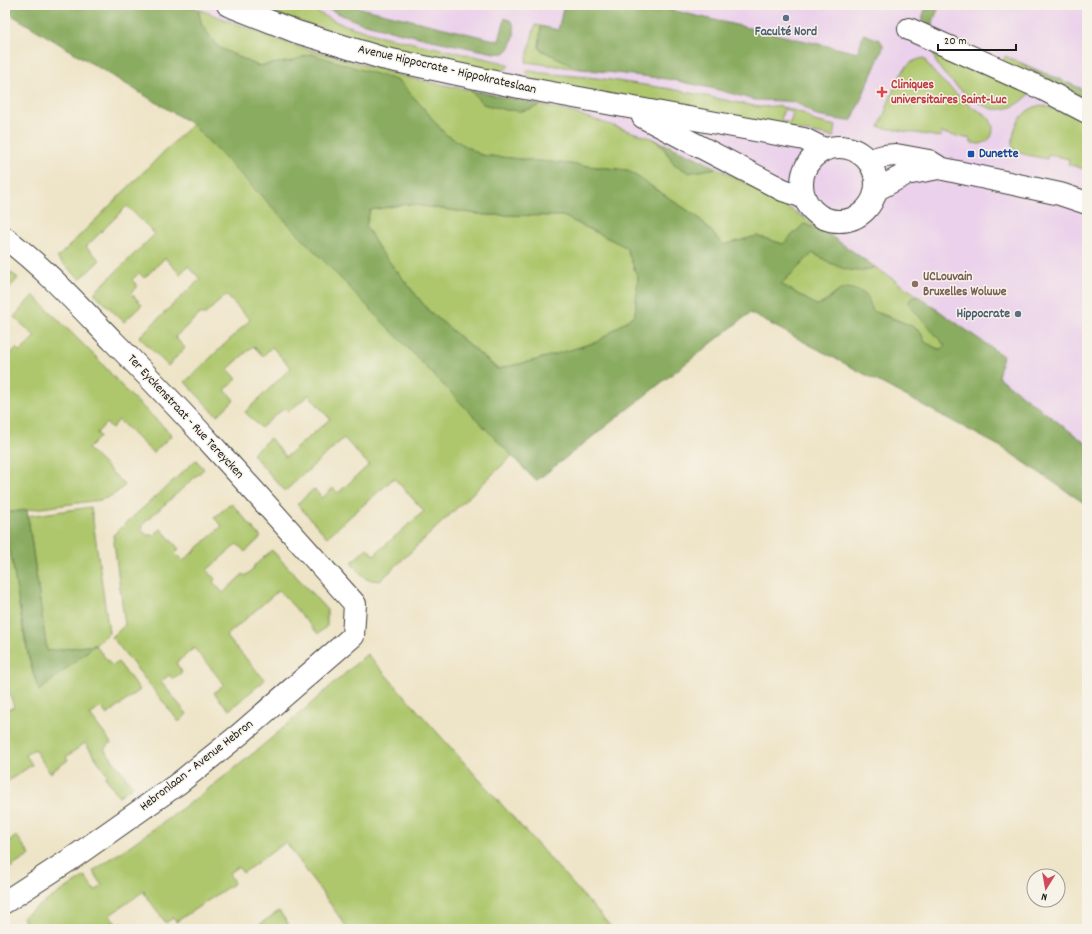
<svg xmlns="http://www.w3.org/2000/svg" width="1092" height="934" font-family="Dekko,sans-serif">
<rect width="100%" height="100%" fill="#f7f3e8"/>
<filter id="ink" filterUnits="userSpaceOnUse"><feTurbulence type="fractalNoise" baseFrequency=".025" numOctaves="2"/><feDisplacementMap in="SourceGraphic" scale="8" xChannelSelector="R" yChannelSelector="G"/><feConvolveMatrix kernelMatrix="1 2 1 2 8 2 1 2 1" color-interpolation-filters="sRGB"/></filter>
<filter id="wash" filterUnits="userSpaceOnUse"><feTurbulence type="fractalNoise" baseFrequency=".012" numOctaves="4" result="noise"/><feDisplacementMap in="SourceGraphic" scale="16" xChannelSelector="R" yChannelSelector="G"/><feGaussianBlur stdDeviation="0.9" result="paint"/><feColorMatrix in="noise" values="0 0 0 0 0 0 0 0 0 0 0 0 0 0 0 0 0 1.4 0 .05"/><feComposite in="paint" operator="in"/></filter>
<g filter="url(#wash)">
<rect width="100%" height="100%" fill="#eee4c7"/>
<path fill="#ebd1eb" d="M26,5H1087V477L809,329Z"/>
<g fill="#aec76d" stroke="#657244" fill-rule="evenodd">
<path d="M249,5H289L317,12L339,23L377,35L501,62L509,66L507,68L498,73L369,44Z"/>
<path d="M198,9L290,44L410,78L470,90L483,104L506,110L531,109L541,105L574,113L651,138L662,145L667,154L705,170L717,168L762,192L807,219L820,230L804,224L783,244L757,236L723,245L699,218L627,170L481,155L445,134L420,104L311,54L292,61L258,66L218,47L202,26Z"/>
<path d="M535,25L541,26L539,47L541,50L581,69L526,62Z"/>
<path d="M934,52L1031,91C1024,103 1009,111 994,109C979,108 930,69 934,52Z"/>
<path d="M1005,56L1021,63L1046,78L1087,99V106L1003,62Z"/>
<path d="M924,58C932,74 946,84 959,96C963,99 967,103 971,106C977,111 984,112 989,118C996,128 994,141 980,144C977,144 974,143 971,143V139L941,133L940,137L879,127C886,111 896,78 907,66C912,61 918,59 924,58Z"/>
<path d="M526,70L542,73L597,78L671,89L759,107L776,106L787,108L805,114L814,121L836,126L834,137L531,80L526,73ZM784,109L793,113L790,123L781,120Z"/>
<path d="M1042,105L1087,120V170L1068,164L1069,159L1048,154L1047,159C1039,157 1019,155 1014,149C1011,146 1012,142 1013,138C1015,121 1025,108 1042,105Z"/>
<path d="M192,124L514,454L380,581L366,579L351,563L367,548L374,555L424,511L394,478L327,537L297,504L314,489L322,498L333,488L338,493L369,465L344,438L285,491L252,454L270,438L286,457L330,419L309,395L288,412L284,408L261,428L245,412L291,368L272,347L263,356L253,346L228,369L237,379L225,390L234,400L217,416L185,382L250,320L226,295L204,315L201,313L175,337L185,348L168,366L139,337L200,279L188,266L180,274L165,258L144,278L139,273L132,280L138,286L131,293L142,305L124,322L94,293L155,234L127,206L86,247L100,260L80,279L57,258Z"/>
<path d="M408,204L485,215L563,216L626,247L638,278L635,315L597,342L536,360L498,369L428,310L379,249L366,226L370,210Z"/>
<path d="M813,253L832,264L858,271H866L875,267L918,296L912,298L945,346L942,349C937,349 929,346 925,342C923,340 923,336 921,333C915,325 884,315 873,311L870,307L868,297L833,294C828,299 823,305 816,305L781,284Z"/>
<path d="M5,268L18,278L5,293Z"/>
<path d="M33,295L97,358L126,391L172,435L153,453L119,420L112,428L106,423L97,433L100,437L88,449L125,485C117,493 111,497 100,500L5,513V360L16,348L20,352L35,336L14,317Z"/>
<path d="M196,460L204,469L143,524L142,530L147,535H154L161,529L179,549L175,553L183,561L222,526L214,518L231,503L261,537L245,552L237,544L207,570L215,579L213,582L223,593L243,574L245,576L254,569L253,567L272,550L327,610V626L318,634L279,590L226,636L265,680L229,710L214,693L224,684L194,648L176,663L182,672L173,679L169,675L161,682L187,714L179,722L112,637L125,625L113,535Z"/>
<path d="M91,507L109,633L95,645L112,666L118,662L140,690L107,715L101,707L90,715L111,743L104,749L133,786L119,796L105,777L108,775L85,743L66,757L68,760L50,773L34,749L26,755L32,765L5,783V731L8,729L5,725V711L14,707L5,679V535C8,543 11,552 12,561C20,604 23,650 39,691L94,645L47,651L28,516Z"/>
<path d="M367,654L613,929H348L286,842L243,873L238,867L229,873L234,883L176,922L173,918L166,923L144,893L145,892L144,891L110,915L117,925L122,922L126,929H30L22,917L85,876L95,891L102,886L93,871C137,841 180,811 221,779C272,740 319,696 367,654Z"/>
<path d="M17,836L30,855L5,871V843Z"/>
<path d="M279,911L292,929H253Z"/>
</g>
<g fill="#8aac60" stroke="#53643e" fill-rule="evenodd">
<path d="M5,5H129L134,7H147L150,5H188L198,9L202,26L218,47L258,66L292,61L311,54L399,81L420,104L445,134L481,155L627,170L699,218L723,245L757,236L783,244L804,224L820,230L831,236L875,267C850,277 834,265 813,253L781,284L816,305C830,305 837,282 855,290C860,291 863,293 867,296C870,300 870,306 873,311L912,326L921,333L925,342L938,349H942L945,346L941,341L909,305C909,297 912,298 918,296L1003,356L998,377L1087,444V505L1003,448L750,313L536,481L192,124L5,11ZM408,204L485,215L563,216L626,247L638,278L635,315L597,342L536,360L497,369L428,310L379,249L366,226L370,210Z"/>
<path d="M320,5H348L499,41L505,18C507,19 509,20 511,21C518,28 513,49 504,53C501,54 497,53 494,53L427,39L361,23L346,17Z"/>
<path d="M564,5H649L858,53L863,34L880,40L883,45V48L852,120L847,121L817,116L802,106L793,102L784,101L755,100L711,88L667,79L581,69L541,50L539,47L541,26L558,30Z"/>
<path d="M927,5H940L931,26C918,22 923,15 927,5Z"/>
<path d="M1021,63L1087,91V99L1046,78Z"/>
<path d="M470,90L541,105L531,109L521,111L506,110L483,104Z"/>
<path d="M651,138L695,157L717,168L689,173L674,164L662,145Z"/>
<path d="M27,510L47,651L95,645L39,691L29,657L19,605L12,560L5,535V513Z"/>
</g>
</g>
<g filter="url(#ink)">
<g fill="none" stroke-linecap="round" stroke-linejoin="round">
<defs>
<g id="minor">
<path d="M228,5L297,32L382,58L519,87L804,139L824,149"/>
<path d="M909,29L1043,89L1087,112"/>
<path d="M643,117L783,190L804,197"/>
<circle cx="839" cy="184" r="37"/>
<path d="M869,160L884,156L896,155L929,161L937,166"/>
<path d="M876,190L906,174L939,168L1060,194L1087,203"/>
<path d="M5,238C45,268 79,306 114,342C198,426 276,516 355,604L353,636L240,734L179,783L74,857L5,902"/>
</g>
</defs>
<use href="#minor" stroke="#3c3a36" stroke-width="24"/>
<use href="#minor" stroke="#fff" stroke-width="22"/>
</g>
</g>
<g fill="#5c6f8a" stroke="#f7f3e8" stroke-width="1.5">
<circle cx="786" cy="18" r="4"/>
<circle cx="1018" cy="314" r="4"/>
</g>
<path fill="#e0444e" stroke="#f7f3e8" stroke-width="1.5" d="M880 86h4v4h4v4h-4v4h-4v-4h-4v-4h4z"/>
<rect fill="#1a4fb4" stroke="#f7f3e8" stroke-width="1.5" x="967" y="150" width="8" height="8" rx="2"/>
<circle fill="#8d6e63" stroke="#f7f3e8" stroke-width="1.5" cx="915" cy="284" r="4"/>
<g text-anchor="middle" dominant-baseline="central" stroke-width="3" stroke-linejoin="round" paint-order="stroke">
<g font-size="13" font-weight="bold" fill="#4e5e75" stroke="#f7f3e8">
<text x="786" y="32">Faculté Nord</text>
<text x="1010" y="314" text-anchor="end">Hippocrate</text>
</g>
<g font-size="13" fill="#1c1c1c" stroke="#f7f3e8">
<text transform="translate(447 70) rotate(13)">Avenue Hippocrate - Hippokrateslaan</text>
<text transform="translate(185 417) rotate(47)">Ter Eyckenstraat - Rue Tereycken</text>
<text transform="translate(197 766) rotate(-38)">Hebronlaan - Avenue Hebron</text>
</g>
<g font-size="13" font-weight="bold" fill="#be3a42" stroke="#f7f3e8" text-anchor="start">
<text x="891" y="85">Cliniques<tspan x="891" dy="15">universitaires Saint-Luc</tspan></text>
</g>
<g font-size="13" font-weight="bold" fill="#164399" stroke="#f7f3e8" text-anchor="start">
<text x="979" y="154">Dunette</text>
</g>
<g font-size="13" font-weight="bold" fill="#785e54" stroke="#f7f3e8" text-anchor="start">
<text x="923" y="277">UCLouvain<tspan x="923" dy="15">Bruxelles Woluwe</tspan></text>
</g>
</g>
<rect width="1092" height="934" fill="none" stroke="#f7f3e8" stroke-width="20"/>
<g transform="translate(1046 888) rotate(191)"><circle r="19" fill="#f7f3e8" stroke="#9f9d96"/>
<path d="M0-3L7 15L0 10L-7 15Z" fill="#d1495b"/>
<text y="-6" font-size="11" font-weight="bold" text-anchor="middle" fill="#1c1c1c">N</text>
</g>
<path d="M938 44v6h78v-6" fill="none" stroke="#1c1c1c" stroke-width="2"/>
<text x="944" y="44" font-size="12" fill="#1c1c1c" stroke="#f7f3e8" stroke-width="3" paint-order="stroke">20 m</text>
</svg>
